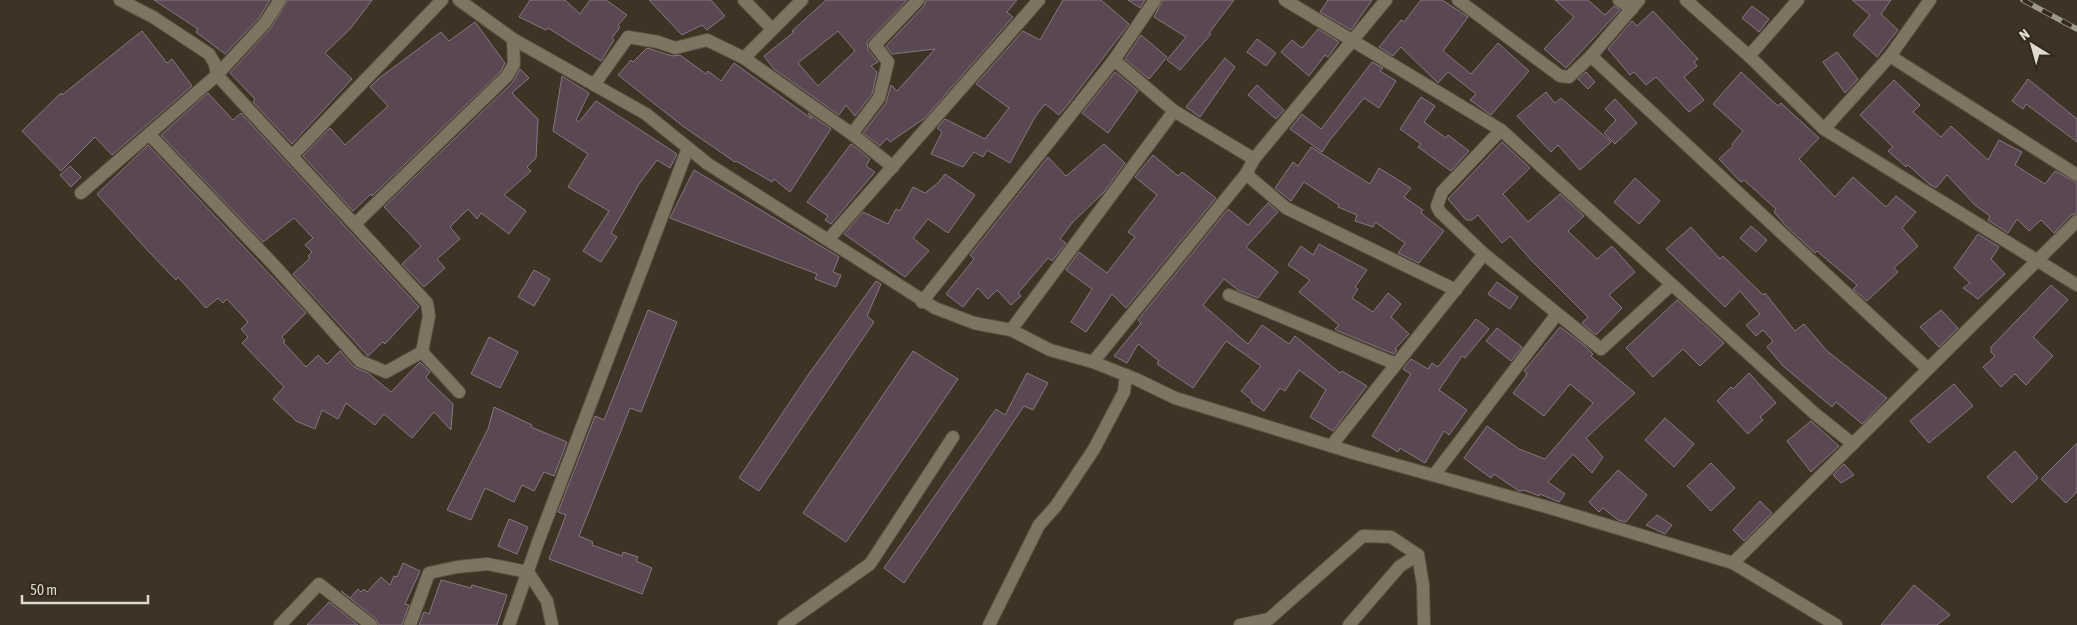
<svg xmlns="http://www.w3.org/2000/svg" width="2077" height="625" font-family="'Asap Condensed',sans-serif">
<rect width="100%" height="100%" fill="#3d3425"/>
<g fill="#594751" stroke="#897680" fill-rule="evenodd">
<path d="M154,0H270L259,18L225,54L196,32L198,29Z"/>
<path d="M288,0H372L351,28L325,53L352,79L292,144L253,102L255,99L230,73L271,28Z"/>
<path d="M530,0H565L580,14L590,0H606L627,15L618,25L620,27L612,38L614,40L601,61L548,28L546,30L519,17Z"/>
<path d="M649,0H711L725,16L707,30L702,25L682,35Z"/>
<path d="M826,0H907L867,42L868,50L878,62L871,66L877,72L872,94L855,116L846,105L839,115L774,69L764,56L794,32L792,31ZM838,31L855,51L818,86L798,63Z"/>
<path d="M926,0H1017L1007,12L1013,17L925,118L890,142L887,138L880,146L863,133L886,103L891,85L897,91L935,49L892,54L886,46L924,6Z"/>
<path d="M1063,0H1101L1129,24L1069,103L1059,115L1045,104L1035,117L1010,163L987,150L983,157L974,152L963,167L931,154L942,132L937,128L945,119L985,139L1009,108L976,84L1023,31L1040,40Z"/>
<path d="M1128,0H1145L1140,8Z"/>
<path d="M1163,0H1234L1209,33L1211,34L1180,70L1167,60L1186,37L1154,17Z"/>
<path d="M1328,0H1372L1351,30L1320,12Z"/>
<path d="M1421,0H1442L1468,17L1443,51L1471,74L1498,43L1529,71L1491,115L1470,100L1476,94L1448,72L1438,83L1401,47L1393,56L1379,47L1401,20L1404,22Z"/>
<path d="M1555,0H1588L1605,15L1614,6L1620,10L1566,68L1544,49L1574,17Z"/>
<path d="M1852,0H1891L1881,14L1898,30L1877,57L1853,35L1870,15Z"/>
<path d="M1752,6L1769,19L1759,32L1742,18Z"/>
<path d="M1653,11L1698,59L1694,62L1697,66L1684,77L1704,100L1689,112L1656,77L1646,85L1634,72L1630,75L1608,49L1632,21L1637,26Z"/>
<path d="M475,22L505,63L501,71L372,196L371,194L353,211L303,156L330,128L345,145L388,106L370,87L378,79L441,32L449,41Z"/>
<path d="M1318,29L1339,42L1328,57L1325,55L1309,76L1281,52L1292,40L1302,48Z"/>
<path d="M142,31L167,63L172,59L192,86L112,155L95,137L61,171L22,131L61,93L62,95Z"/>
<path d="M1141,35L1167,57L1149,79L1125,59Z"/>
<path d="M1257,39L1276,53L1266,66L1247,52Z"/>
<path d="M647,48L672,56L680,55L706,74L708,71L721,81L734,63L812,119L808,113L831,129L790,192L774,179L772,182L736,161L735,162L684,127L618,75L631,60L633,62Z"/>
<path d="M1837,52L1858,79L1845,93L1823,62Z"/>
<path d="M1225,58L1235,67L1200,117L1186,107Z"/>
<path d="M1372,62L1383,68L1380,71L1396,81L1379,108L1364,98L1330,140L1322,152L1290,129L1302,114L1321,129Z"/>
<path d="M520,69L529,78L512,93L538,119L536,158L527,167L531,171L504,195L526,211L509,234L481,213L477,219L468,209L450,227L460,239L437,259L445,268L424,287L402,264L421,246L384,207L513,82Z"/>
<path d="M1115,72L1138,91L1108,133L1082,113Z"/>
<path d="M1586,72L1595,82L1588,89L1578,79Z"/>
<path d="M1741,72L1778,106L1781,103L1819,138L1799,159L1835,197L1853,177L1886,207L1896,196L1916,212L1902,228L1918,246L1894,268L1898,272L1867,301L1853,289L1857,285L1817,251L1815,253L1786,226L1774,212L1776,209L1744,180L1741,182L1719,159L1733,146L1732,144L1743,131L1713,104Z"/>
<path d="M562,76L589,93L576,120L579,122L596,101L677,154L670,168L657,160L639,184L611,233L617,237L601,262L583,251L609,211L568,187L588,154L553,131Z"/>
<path d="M2028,79L2077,119V142L2026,104L2023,109L2012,101Z"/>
<path d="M1894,80L1920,105L1913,112L1941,137L1951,126L1988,160L1999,140L2022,152L2015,165L2045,184L2055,171L2077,183V213L2071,215L2054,233L2041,220L2029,231L2017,219L2008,233L1988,220L1990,216L1975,205L1947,175L1936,188L1929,184L1908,165L1906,167L1888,151L1893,147L1860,115Z"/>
<path d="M1257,85L1284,110L1276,119L1248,95Z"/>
<path d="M1546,92L1555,103L1561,98L1611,142L1580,170L1558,145L1551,152L1517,116Z"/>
<path d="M208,93L233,120L241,113L419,307L385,344L383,342L368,356L293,274L310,258L308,256L312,252L305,245L313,238L294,218L263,242L161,135Z"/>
<path d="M1421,97L1435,106L1424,122L1446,138L1448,135L1469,151L1451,171L1418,147L1421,144L1400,129Z"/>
<path d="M1615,99L1637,123L1615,144L1604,133L1616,120L1605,109Z"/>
<path d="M1502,142L1530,168L1503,194L1528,222L1560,194L1584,216L1568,231L1597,259L1612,246L1635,272L1609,295L1622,308L1596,335L1582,323L1588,317L1532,261L1510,236L1502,243L1478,215L1472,220H1466L1448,199Z"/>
<path d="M851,144L870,159L866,166L875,172L831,224L825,220L828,216L807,202Z"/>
<path d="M1104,144L1125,163L1104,192L1072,223L1060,239L1066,243L1052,261L1048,258L1018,293L1021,296L1011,305L997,290L988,299L978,288L963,307L946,294L974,259L970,255L1048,157L1066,176Z"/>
<path d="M148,145L306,313L282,337L285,341L283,342L306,367L318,355L327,364L340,351L354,367L368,373L391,392L420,362L430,372L426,377L428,380L453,404L451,430L434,412L412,438L384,414L375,425L346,403L338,419L322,410L315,429L296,421L273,399L284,387L242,343L248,337L241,329L248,322L227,299L223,303L218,298L206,308L178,277L176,280L149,252L97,194Z"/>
<path d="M1311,147L1370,184L1379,168L1411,188L1404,197L1423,210L1421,213L1444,231L1419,263L1398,253L1405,243L1375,222L1373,227L1355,221L1357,215L1338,207L1339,205L1304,182L1291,201L1275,188L1293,162L1298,166Z"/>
<path d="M1153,155L1178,176L1182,172L1216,198L1126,308L1112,294L1086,332L1071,322L1092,289L1066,270L1079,252L1107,273L1135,237L1128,232L1157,195L1135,177Z"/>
<path d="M70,166L81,177L71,187L60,175Z"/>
<path d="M694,170L839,257L833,272L841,275L836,287L815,279L817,274L670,218Z"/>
<path d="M945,174L975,195L948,233L928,219L913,238L929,251L905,277L844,234L863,212L888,224L896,209L900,211L913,187L925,193L938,183Z"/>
<path d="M1635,178L1660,201L1639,224L1614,202Z"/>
<path d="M1268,203L1278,212L1246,247L1278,272L1258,298L1238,290L1224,279L1203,305L1248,344L1262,325L1289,344L1295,336L1340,373L1342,371L1367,386L1333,431L1310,417L1326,390L1299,370L1285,391L1280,388L1264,411L1251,402L1252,400L1241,391L1261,366L1226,341L1193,388L1157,364L1159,361L1138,344L1127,363L1114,356L1141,323L1138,320L1228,209L1248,225Z"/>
<path d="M1751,226L1767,240L1756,252L1740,238Z"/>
<path d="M1691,227L1720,259L1723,256L1763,295L1765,293L1795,331L1804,324L1827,351L1887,398L1862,424L1836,402L1832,407L1783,366L1767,347L1773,341L1763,330L1756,336L1746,325L1760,314L1740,291L1725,307L1666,249Z"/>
<path d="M1978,234L1999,247L1991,259L2005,274L1978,299L1963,288L1970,283L1954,268Z"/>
<path d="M1319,244L1367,270L1355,287L1358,289L1352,298L1373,312L1388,293L1401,304L1391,317L1409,334L1395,349L1397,350L1394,354L1338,331L1335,329L1339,325L1299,292L1310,280L1288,265L1301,246L1313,255Z"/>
<path d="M534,270L550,279L534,306L518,297Z"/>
<path d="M876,281L881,284L867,316L874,322L759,491L739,478L806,378Z"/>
<path d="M1497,282L1518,297L1510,309L1488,294Z"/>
<path d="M2051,285L2068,300L2033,337L2053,356L2026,385L2015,374L2001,387L1983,367L1995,356L1991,352V347Z"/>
<path d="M1677,300L1724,343L1700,366L1683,349L1653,377L1626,348Z"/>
<path d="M648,310L677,322L641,412L630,408L579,536L593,542L592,545L622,556L623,552L638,557L636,561L652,568L642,594L549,559L566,515L558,512L589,432L595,416L604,420Z"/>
<path d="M1941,310L1958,328L1939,347L1920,327Z"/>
<path d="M1476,319L1489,329L1465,358L1462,356L1439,390L1467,410L1449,435L1444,431L1425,463L1400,448L1398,452L1372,436L1411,374L1403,369L1411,359L1428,369L1432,363L1438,367Z"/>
<path d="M1560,327L1585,346L1593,354L1591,356L1635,393L1586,438L1603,457L1592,473L1573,454L1548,482L1565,494L1559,502L1540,494L1539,496L1524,490L1519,491L1494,474L1491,478L1464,458L1487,426L1519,449L1545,459L1593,403L1570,384L1544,416L1513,393L1526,376L1527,373L1524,371Z"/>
<path d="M1497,328L1522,347L1511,361L1486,341Z"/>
<path d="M489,337L518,352L500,388L471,374Z"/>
<path d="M913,351L958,379L846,542L803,513Z"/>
<path d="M1027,373L1048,383L1033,410L1024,406L904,583L884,568L996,409L1005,415Z"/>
<path d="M1749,373L1776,403L1760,417L1763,420L1748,434L1717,401L1731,387L1733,389Z"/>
<path d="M1954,384L1973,406L1929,443L1910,421Z"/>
<path d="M494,407L532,425L531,427L567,442L554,476L544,472L534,491L522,485L514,502L485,488L471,520L447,510L488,429Z"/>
<path d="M1665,418L1694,444L1674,467L1645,440Z"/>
<path d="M1811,421L1839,446L1811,472L1787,441Z"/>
<path d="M2077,443V492L2066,503L2041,479Z"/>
<path d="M2015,451L2038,478L2012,503L1987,477Z"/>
<path d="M1711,463L1735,488L1711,511L1687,486Z"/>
<path d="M1844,464L1854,475L1841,483L1833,475Z"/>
<path d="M1618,470L1647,495L1626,522L1618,520L1603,508L1599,512L1589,502Z"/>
<path d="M1760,501L1772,513L1744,541L1733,530Z"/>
<path d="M1657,515L1672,525L1665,534L1646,525Z"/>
<path d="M509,519L528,527L517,554L498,546Z"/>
<path d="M403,563L420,571L405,604L409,605L402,625H379L376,619L341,591L350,598L358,589L361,592L364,589L367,592L381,577L390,585L394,576L397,577Z"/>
<path d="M441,580L471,588L472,585L507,595L497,625H419L424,612L429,614Z"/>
<path d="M1914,585L1950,615L1937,625H1881Z"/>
<path d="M329,602L358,625H307Z"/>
</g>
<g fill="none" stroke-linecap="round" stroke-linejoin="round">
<defs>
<g id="minor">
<path d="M120,0L153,17L209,54L215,64L217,75L427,303L429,316L422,352"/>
<path d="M459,0L513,39L646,114L708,164L935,308L974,323L1011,330L1050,350L1093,362L1138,380L1175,398L1357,454L1547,507L1733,563L1836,625"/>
<path d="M744,0L772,29"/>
<path d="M1285,0L1501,130L1442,192L1437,206L1440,212L1484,254L1601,349L1671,285"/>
<path d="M1458,0L1560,76L1569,77L1591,56L1639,0"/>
<path d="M1619,0L1632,9"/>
<path d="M1686,0L1749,56L1824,129L2077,285"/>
<path d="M1591,56L1928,369"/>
<path d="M1749,56L1798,0"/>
<path d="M1890,56L1930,0"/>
<path d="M744,58L802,0"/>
<path d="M1114,60L1174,111L1254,159"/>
<path d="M594,85L628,37L658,42L675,48L707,40L744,58L852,134L893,167"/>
<path d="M1824,129L1890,56L2077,175"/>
<path d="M1501,130L1814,413L1853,444"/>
<path d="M149,134L272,263L360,361L386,372L422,352"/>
<path d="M852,134L879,98L888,62L875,45L918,0"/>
<path d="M292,156L442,0"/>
<path d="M1246,174L1286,208L1456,290"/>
<path d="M81,193L217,75L265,23L280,0"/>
<path d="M355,224L507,76L514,64L513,39"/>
<path d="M828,240L1039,0"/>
<path d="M1229,295L1396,364"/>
<path d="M922,302L1114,60L1155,0"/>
<path d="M1011,330L1174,111"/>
<path d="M422,352L459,392"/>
<path d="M1093,362L1246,174L1254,159L1386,0"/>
<path d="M1331,446L1484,254"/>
<path d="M1434,475L1557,314"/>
<path d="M1733,563L2077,221"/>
<path d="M280,625L319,584L371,625"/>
<path d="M410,625L429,573L457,567L487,564L528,572L547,601L552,625"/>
<path d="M509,625L538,542L688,148"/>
<path d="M784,625L870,564L953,437"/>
<path d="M989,625L1039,525L1056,506L1094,449L1124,392L1126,375"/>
<path d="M1240,625L1269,619L1363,536L1391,537L1418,555L1423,585L1424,625"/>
<path d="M1349,625L1400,566L1418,555"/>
</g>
</defs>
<use href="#minor" stroke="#5a5244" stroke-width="14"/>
<use href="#minor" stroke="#7e7461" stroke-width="12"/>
<defs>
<path id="rail" d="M2023,0L2077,29"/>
</defs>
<use href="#rail" stroke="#9f988c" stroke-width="5.5"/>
<use href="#rail" stroke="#332a1c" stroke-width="4" stroke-dasharray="11" stroke-linecap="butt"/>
</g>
<g transform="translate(2032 45) rotate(323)" stroke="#332a1c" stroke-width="4" paint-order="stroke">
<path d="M0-4L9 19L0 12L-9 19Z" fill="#dfd9d0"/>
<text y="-8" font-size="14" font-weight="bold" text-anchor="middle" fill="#dfd9d0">N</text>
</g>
<path d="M22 595v8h126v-8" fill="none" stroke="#dfd9d0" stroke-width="2.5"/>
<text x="30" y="595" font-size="15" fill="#dfd9d0" stroke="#332a1c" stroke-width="4" paint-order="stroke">50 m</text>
</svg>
